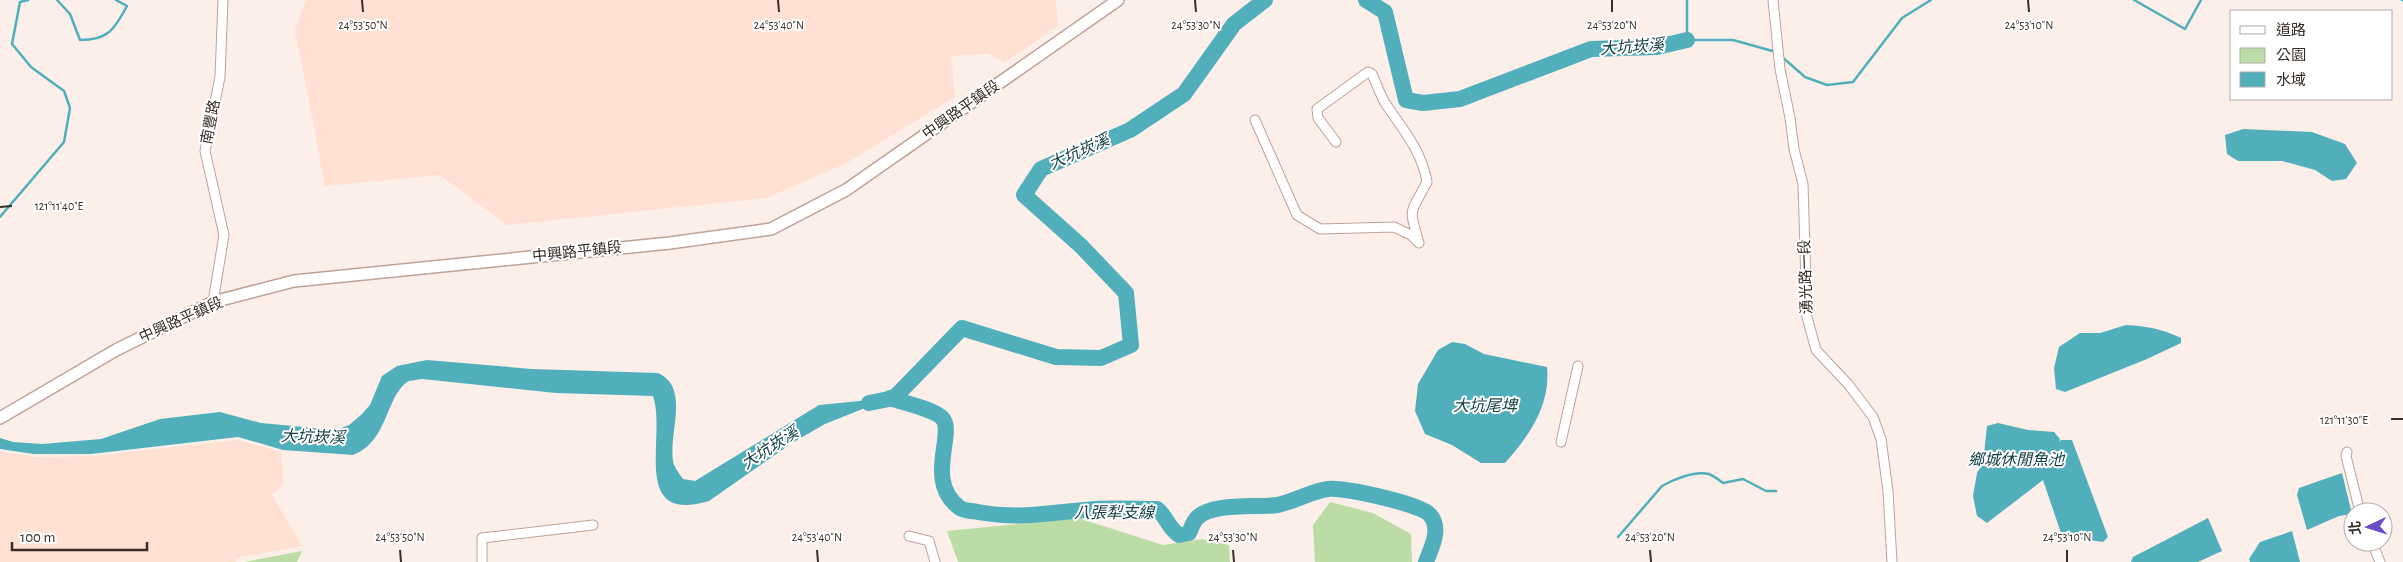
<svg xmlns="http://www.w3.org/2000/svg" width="2403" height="562" font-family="'Alegreya Sans','Noto Sans TC',sans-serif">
<rect width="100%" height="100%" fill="#fcefea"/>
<g fill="#ffe0d3">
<path d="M306,0H1056L1058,26L1005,62L988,54L951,56L955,97L845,164L766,198L507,225L440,175L325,186L295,30Z"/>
<path d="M238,440L281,452L284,483L272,495L302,546L236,558V562H0V451L35,457L94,456Z"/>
</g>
<g fill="#bbdda5">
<path d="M1330,502L1373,513L1411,534L1412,562H1315L1313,525Z"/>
<path d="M1078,518L1163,545L1203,539L1229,545L1230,562H958L947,531Z"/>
<path d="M302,551L297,562H244Z"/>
</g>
<g fill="#50afba">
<path d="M2243,129L2312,132L2345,144L2357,163L2346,179L2332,181L2315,170L2282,161H2238L2227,154L2225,135Z"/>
<path d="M2126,325C2146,326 2163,329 2181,338V343L2147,359L2065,392L2056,389L2054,368L2059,347L2080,333H2100Z"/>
<path d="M1452,342L1465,344L1484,354L1547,367C1551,405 1529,436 1505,463H1481L1452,445L1425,434L1415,411L1418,384L1438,350Z"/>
<path d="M427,360L532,369L658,373C692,388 666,438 674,465C676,470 680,474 683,479L695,481L819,405L890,398L825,424L792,443L709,501C629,525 667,436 653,396L556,393L422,379C418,380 411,380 407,382C385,398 388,442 353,455L283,450L238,437L91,454H34L0,449V438L13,442L42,444L101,439L160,419L220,412L261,423L336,430L349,425L361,415L370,405L382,376L397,366Z"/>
<path d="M1998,423L2028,430L2054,432L2060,439L2059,442L2061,440H2072L2108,537L2103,542L2062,536L2043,480L1987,523L1977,516L1973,496L1977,473L1983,463L1987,426Z"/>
<path d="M2342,473L2352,514L2339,516L2307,530L2297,495L2299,488Z"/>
<path d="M2208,518L2222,551L2198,562H2131L2133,557Z"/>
<path d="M2292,531L2300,562H2250L2249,559L2260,542Z"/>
</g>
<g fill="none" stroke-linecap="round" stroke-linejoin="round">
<g stroke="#50afba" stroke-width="2.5">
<path d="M57,0L70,14L80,40C108,40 114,30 127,6L116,0"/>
<path d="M1687,0V40H1733L1776,52"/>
<path d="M2134,0L2185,29L2201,0"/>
<path d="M2402,0H2403"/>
<path d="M1781,56L1805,77L1827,85L1853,82L1902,18L1931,0"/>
<path d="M0,217L64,142L70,108L64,91L31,67L12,44L20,2L28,0"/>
<path d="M1618,537L1662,486C1674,479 1694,471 1709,474C1714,476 1719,480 1723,483L1743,479L1766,491H1776"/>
</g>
<g stroke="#50afba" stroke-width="16">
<path d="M1366,0L1385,12L1406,100L1423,103L1460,99L1591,49L1657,47L1687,40"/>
<path d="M890,398C903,403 935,409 943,419C955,434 924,482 960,508C964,511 973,511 978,512C1022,520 1053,512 1096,509C1116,508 1137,509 1157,509C1167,517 1168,528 1179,535L1189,533C1191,528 1193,523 1196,519C1210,502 1257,508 1277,505C1294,502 1311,491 1328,489C1344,487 1421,504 1430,515C1442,529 1431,548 1426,562"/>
<path d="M869,403L894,398L962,328L1056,357L1101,358L1131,345L1126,293L1081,246L1024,195L1041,169L1130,130L1184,94L1234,24L1265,0"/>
</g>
<defs>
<g id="minor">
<path d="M1773,0L1780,69L1790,118L1794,149L1803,184L1807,317L1816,350L1848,384L1873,417L1881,439L1888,491L1892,562"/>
<path d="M1255,120L1297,215L1320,229L1394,227L1411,235L1417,241"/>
<path d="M1336,142L1318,118L1317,109L1368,72L1372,74C1376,83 1380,94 1385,103C1402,128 1422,151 1427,182C1410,215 1408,206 1419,243"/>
<path d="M213,302L224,235L205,151L220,77L223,0"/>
<path d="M1561,442L1578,366"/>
<path d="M2347,452L2346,456L2360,512"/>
<path d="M909,536L929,541L935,562"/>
<path d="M2372,542L2380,562"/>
<path d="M482,562V538L593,525"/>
</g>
<path id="tertiary" d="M0,418L116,350L213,302L294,281L670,243L771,229L846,190L1118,0"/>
</defs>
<use href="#minor" stroke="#bea296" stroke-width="11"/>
<use href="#tertiary" stroke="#bea296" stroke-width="14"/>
<use href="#minor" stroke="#fff" stroke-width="9"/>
<use href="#tertiary" stroke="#fff" stroke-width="11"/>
</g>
<path fill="none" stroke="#382d28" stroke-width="2" d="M362,0L363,12M778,0L779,12M1195,0L1196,12M1612,0V12M2028,0L2029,12M0,207L12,206M2391,419H2403M400,550L401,562M817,550L818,562M1233,550L1234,562M1650,550L1651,562M2067,550V562"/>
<g text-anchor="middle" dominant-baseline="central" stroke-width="4" stroke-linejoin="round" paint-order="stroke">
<g font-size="15" fill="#382d28" stroke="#fff">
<text transform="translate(961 110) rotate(-35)">中興路平鎮段</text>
<text transform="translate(211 122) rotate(-79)">南豐路</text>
<text transform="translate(577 252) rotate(-6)">中興路平鎮段</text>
<text transform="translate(1806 277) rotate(-92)">湧光路一段</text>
<text transform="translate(181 320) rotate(-24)">中興路平鎮段</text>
</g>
<g font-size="16" font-style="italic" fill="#144045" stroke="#fff">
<text transform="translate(1632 47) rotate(-4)">大坑崁溪</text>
<text transform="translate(1079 152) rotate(-24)">大坑崁溪</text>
<text x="1485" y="406">大坑尾埤</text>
<text transform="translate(313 437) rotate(2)">大坑崁溪</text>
<text transform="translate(770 448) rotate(-33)">大坑崁溪</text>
<text x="2016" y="460">鄉城休閒魚池</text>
<text x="1114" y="513">八張犁支線</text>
</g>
</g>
<g font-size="12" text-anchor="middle" fill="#382d28" stroke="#fff" stroke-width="4" stroke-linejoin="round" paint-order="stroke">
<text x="363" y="29">24°53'50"N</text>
<text x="779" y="29">24°53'40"N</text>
<text x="1196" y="29">24°53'30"N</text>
<text x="1612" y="29">24°53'20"N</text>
<text x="2029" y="29">24°53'10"N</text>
<text x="59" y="210">121°11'40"E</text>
<text x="2344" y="424">121°11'30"E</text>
<text x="400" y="541">24°53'50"N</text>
<text x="817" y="541">24°53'40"N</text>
<text x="1233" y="541">24°53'30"N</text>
<text x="1650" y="541">24°53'20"N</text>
<text x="2067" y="541">24°53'10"N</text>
</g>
<rect x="2230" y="10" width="162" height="90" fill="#ffffff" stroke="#afaba9"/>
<rect x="2240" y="26" width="25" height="8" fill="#ffffff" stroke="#afaba9"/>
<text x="2276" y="35" font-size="15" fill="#382d28">道路</text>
<rect x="2240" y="48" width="25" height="15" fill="#bbdda5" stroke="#afaba9"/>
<text x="2276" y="60" font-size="15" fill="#382d28">公園</text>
<rect x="2240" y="72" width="25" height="15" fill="#50afba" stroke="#afaba9"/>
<text x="2276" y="85" font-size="15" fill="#382d28">水域</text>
<g transform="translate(2368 527) rotate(266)"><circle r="24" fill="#ffffff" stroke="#afaba9"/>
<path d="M0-4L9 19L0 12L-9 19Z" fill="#6b4cc5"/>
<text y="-8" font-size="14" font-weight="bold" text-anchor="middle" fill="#382d28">北</text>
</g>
<path d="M12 542v8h135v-8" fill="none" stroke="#382d28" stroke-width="2.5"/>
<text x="20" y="542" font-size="15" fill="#382d28" stroke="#ffffff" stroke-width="4" paint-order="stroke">100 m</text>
</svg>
